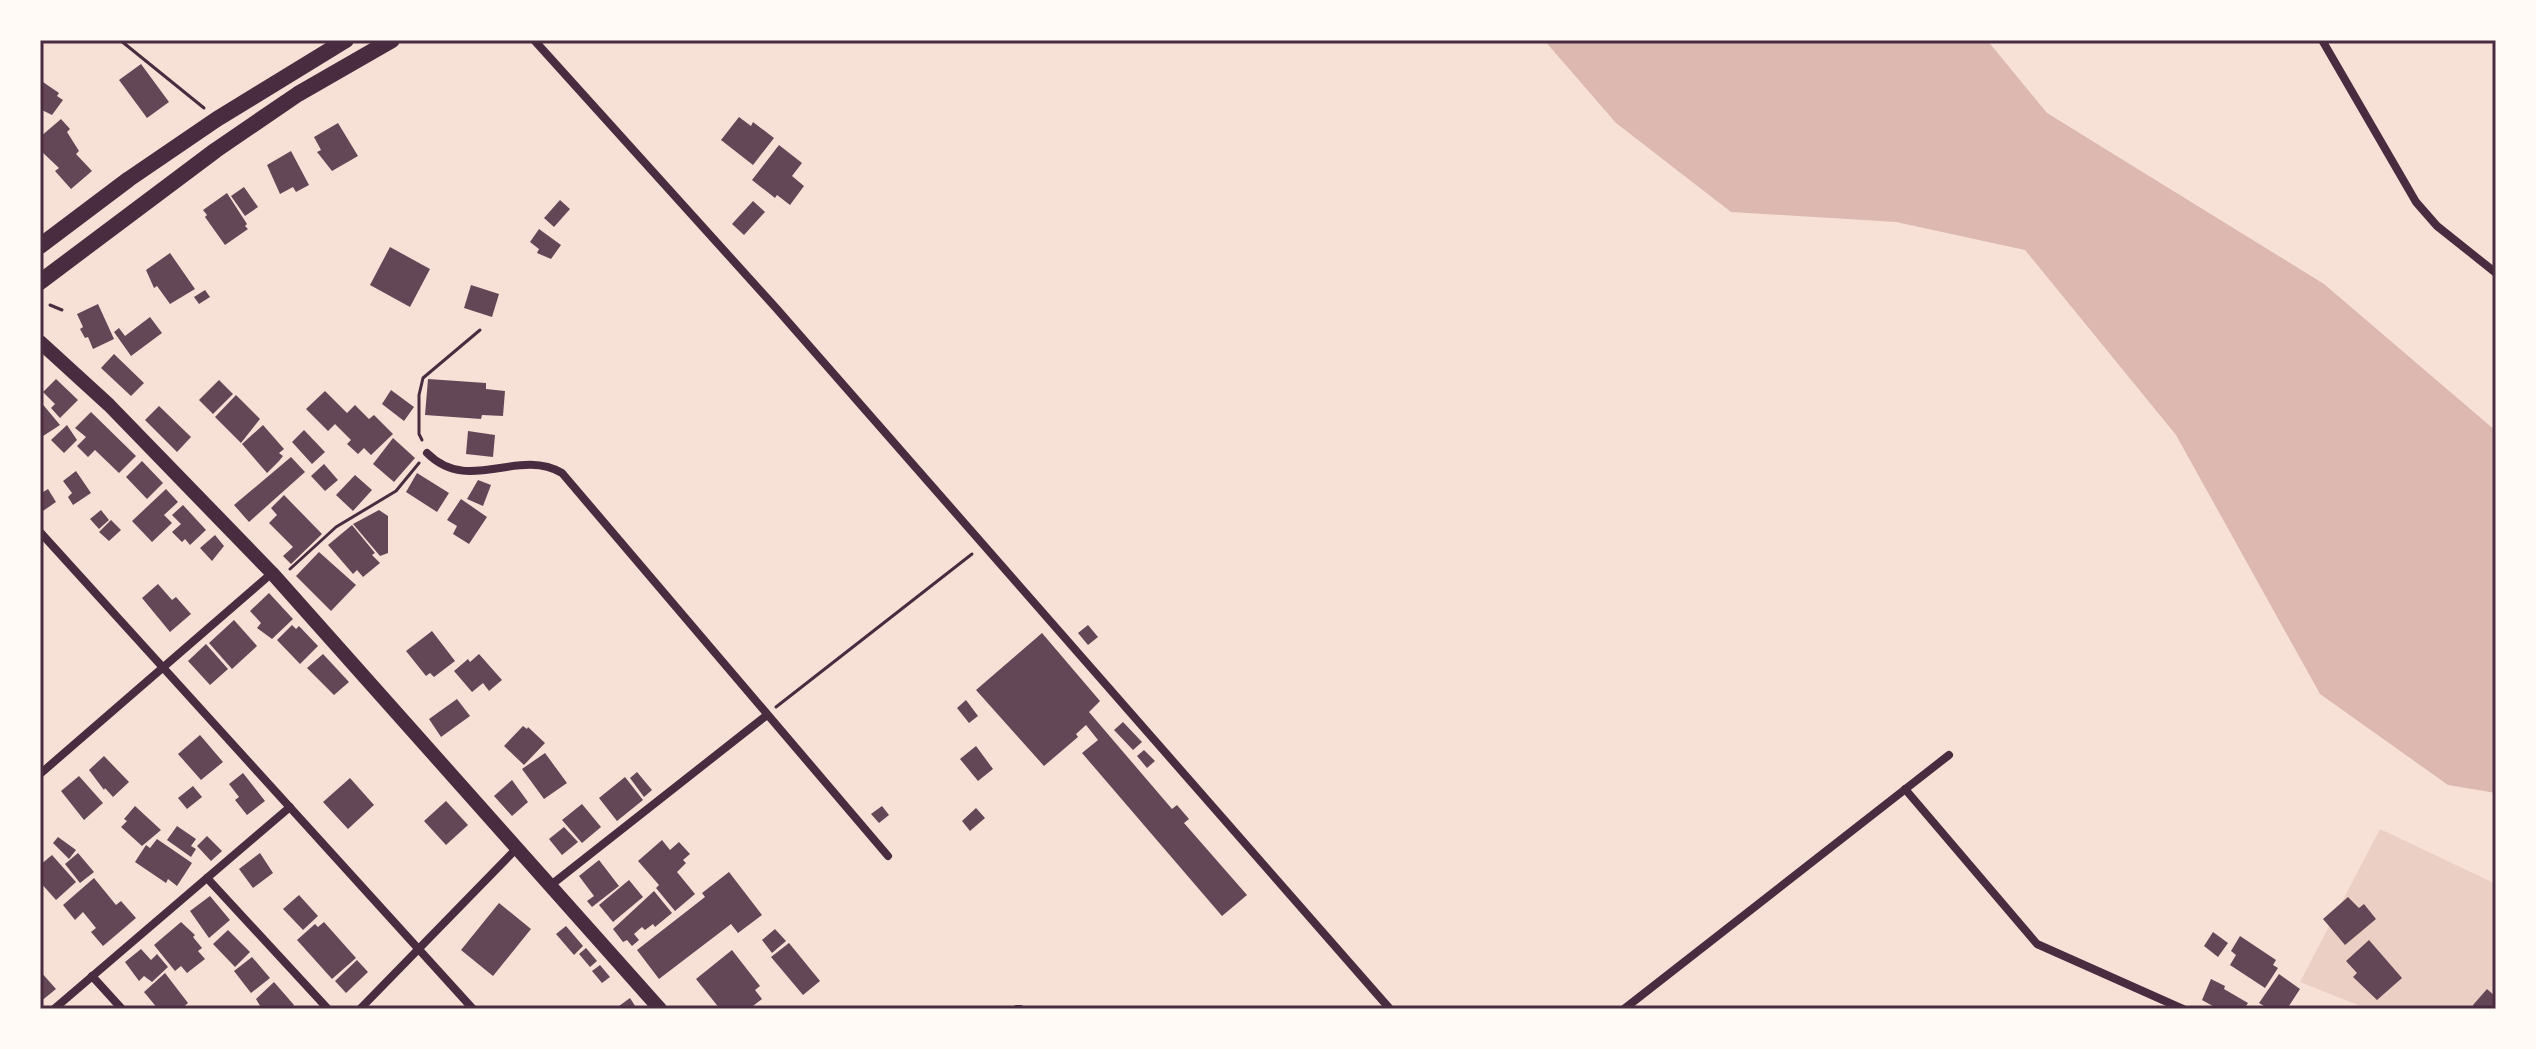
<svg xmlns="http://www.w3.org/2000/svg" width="2536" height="1049" font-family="Overpass,sans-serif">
<rect width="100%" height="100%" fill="#f7e1d7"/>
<path fill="#ebcfc5" d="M2380,829L2496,884V1009H2368L2300,982Z"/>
<path fill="#dcb8b0" d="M1544,40H1987L2047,113L2324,284L2496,431V793L2448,785L2320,694L2176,435L2025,250L1896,222L1731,212L1616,123Z"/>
<g fill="#644757">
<path d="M141,64L169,102L147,118L119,80Z"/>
<path d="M40,80L59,93L57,96L63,100L52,115L40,109Z"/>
<path d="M739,117L751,126L753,122L774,138L753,165L721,140Z"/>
<path d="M61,119L70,129L67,132L79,151L76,154L92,171L71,189L55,171L59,168L40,150V137Z"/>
<path d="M338,123L358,156L332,171L317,152L321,150L314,137Z"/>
<path d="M779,145L802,163L792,176L804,186L790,205L777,195L775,198L752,180Z"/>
<path d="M291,151L309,185L296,192L293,187L280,194L267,165Z"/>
<path d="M244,187L258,207L245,216L231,196Z"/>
<path d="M227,193L247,224L245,226L248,229L225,245L205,217L207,215L203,210Z"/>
<path d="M560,200L570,209L554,227L544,218Z"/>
<path d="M753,201L765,212L744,235L732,224Z"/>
<path d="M539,229L561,245L551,259L537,253L539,249L530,242Z"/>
<path d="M390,247L430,269L410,307L370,285Z"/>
<path d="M170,253L195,289L170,304L157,286L154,288L146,270Z"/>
<path d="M471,285L499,294L492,317L464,308Z"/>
<path d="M205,290L210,297L199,304L194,297Z"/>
<path d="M98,304L114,339L93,349L88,337L85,338L80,329L83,327L77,314Z"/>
<path d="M150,317L162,333L131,356L114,332L119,328L125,336Z"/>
<path d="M114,354L144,383L131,396L101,368Z"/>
<path d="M56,379L78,400L60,418L51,408L55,404L43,392Z"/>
<path d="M428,379L486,383V389L505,391L503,416L482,415L481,419L425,415Z"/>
<path d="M219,380L233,394L213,414L199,400Z"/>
<path d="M391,390L414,407L404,421L382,404Z"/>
<path d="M325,391L347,413L355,405L369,419L374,415L393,434L371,455L364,448L358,454L347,444L351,440L335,424L328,431L306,409Z"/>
<path d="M236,395L260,419L241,443L215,417Z"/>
<path d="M40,401L60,425L40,438Z"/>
<path d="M159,406L191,437L177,452L145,420Z"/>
<path d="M91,412L136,456L119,473L95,450L88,457L77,446L86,437L75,428Z"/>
<path d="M67,425L77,440L64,453L51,440Z"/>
<path d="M263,425L284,449L279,453L283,456L279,461L267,473L242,444Z"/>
<path d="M304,430L325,452L312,464L292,442Z"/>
<path d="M468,431L495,435L493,457L466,454Z"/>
<path d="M393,438L415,458L394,482L373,464Z"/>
<path d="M291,457L305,472L249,522L234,505Z"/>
<path d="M142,461L163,483L147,499L126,477Z"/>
<path d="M324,464L338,480L325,491L311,476Z"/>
<path d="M76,471L91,493L73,505L68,497L72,493L63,481Z"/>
<path d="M417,473L449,493L437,512L406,492Z"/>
<path d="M355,475L372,490L353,511L336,495Z"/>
<path d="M478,480L491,485L483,506L467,499Z"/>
<path d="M48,489L56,502L40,513V494Z"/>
<path d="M166,489L178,502L164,515L172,523L152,542L132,521Z"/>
<path d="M284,495L322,534L291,564L283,556L293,547L269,523L277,515L271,508Z"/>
<path d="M461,499L487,517L469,544L453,534L457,526L447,520Z"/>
<path d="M183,505L206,530L190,545L185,539L182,542L172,532L181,524L172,515Z"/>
<path d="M101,510L109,520L99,529L90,519Z"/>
<path d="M379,510L388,516V553L380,556L353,524Z"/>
<path d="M111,520L121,530L109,541L99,532Z"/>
<path d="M352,525L375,553L372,555L380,563L363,577L357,570L353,574L328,545Z"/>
<path d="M215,535L224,546L212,561L200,548Z"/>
<path d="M319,552L356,585L331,611L296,576Z"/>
<path d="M158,584L172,600L176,597L191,614L170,632L142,598Z"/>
<path d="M269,593L293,619L272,639L257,628L261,623L250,611Z"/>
<path d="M234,620L257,646L232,669L209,643Z"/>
<path d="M292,625L296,629L299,626L318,646L300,664L277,640Z"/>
<path d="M1088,625L1098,637L1088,645L1078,633Z"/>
<path d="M432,631L455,661L434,677L430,673L426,676L406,651Z"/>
<path d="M1042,633L1100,701L1089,712L1172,809L1177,805L1189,819L1184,823L1247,895L1222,916L1082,753L1098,740L1086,725L1076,734L1078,737L1044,766L976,690Z"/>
<path d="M206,644L228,669L210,685L188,661Z"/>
<path d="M323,654L349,682L334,695L307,668Z"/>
<path d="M479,654L502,680L489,691L483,683L472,692L454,671L468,659L470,662Z"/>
<path d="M457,699L470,716L441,737L429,719Z"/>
<path d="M966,700L978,716L969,723L957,708Z"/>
<path d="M1123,722L1142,742L1133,750L1114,730Z"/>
<path d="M523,726L527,729L528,727L545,743L524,765L504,746Z"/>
<path d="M200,735L223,762L201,780L178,754Z"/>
<path d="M976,746L993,769L978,781L960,759Z"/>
<path d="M1144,750L1155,761L1147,768L1137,756Z"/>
<path d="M545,753L567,783L544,799L522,769Z"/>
<path d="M104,756L129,782L113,797L105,788L104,790L89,770Z"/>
<path d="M637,772L652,790L644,797L630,778Z"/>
<path d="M243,773L265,801L247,815L235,800L239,797L229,784Z"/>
<path d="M79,776L103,803L84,820L61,791Z"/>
<path d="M625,777L643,800L617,821L599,798Z"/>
<path d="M350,778L374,805L348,829L323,802Z"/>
<path d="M512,780L528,802L512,816L494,796Z"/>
<path d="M193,786L202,797L187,809L178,798Z"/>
<path d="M446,801L468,825L446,845L424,821Z"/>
<path d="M582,804L601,827L582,843L562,820Z"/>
<path d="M135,806L161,830L142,846L121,827L127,821L124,819Z"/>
<path d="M882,806L889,815L879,823L871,814Z"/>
<path d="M976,808L985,818L970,831L962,821Z"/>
<path d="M177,826L196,839L191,846L196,849L191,857L167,840Z"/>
<path d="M564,827L578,842L562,855L549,839Z"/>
<path d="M207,836L222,851L211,861L197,846Z"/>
<path d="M58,837L76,850L69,859L53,843Z"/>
<path d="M157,839L192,863L177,886L168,879L166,883L135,862L146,845L150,848Z"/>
<path d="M662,840L670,850L679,842L690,854L683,860L686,863L677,872L695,894L675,911L656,888L659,885L638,861Z"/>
<path d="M78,853L94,872L80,883L65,864Z"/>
<path d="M260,853L273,873L253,888L239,869Z"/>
<path d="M52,855L76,882L56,900L40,882V865Z"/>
<path d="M599,860L619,886L592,907L587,901L594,896L579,876Z"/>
<path d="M729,872L762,915L738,933L731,924L659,979L637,950L705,897L702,893Z"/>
<path d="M94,878L116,905L121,901L136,918L103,946L91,932L96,928L83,912L75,920L63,905Z"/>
<path d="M629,880L643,897L613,922L599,905Z"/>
<path d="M654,891L672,913L655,927L653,924L645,930L642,927L634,934L639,940L632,946L627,940L623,942L613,929Z"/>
<path d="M299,895L318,916L303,930L283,909Z"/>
<path d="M210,896L230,920L209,938L190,911Z"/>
<path d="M2348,897L2359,908L2364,904L2376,919L2345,945L2323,919Z"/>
<path d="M499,903L531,929L493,976L461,950Z"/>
<path d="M181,922L195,935L193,937L202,948L198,951L205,959L187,973L181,966L175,971L154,945Z"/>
<path d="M324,922L356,958L332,979L297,940L315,924L318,927Z"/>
<path d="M566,926L583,946L574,955L556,934Z"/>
<path d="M775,929L786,941L772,953L762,940Z"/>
<path d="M228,930L250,952L235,967L213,944Z"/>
<path d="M2213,932L2228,943L2218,957L2204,946Z"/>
<path d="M2240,936L2276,960L2273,965L2278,968L2265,988L2230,965L2236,955L2231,951Z"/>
<path d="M2369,940L2402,978L2377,1000L2353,977L2357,973L2346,961Z"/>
<path d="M789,943L820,981L803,995L771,957Z"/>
<path d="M586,948L597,961L590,967L579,954Z"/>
<path d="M141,949L151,960L157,954L168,967L152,982L144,976L139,981L125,962Z"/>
<path d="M732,950L760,986L755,990L762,999L749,1009H720L696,979Z"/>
<path d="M252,957L270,978L251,993L234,971Z"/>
<path d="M357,960L368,972L346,993L335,981Z"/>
<path d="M600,965L610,977L602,983L592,971Z"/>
<path d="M40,971L56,989L40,1002Z"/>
<path d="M165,973L188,1003L181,1009H158L144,992Z"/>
<path d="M2279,974L2300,989L2287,1009H2261L2264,1006L2259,1003Z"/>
<path d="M2211,979L2225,986L2224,989L2248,1003L2244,1009H2218L2202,1000Z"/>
<path d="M274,982L294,1005L290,1009H262L256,999Z"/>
<path d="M2487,989L2496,997V1009H2473V1005Z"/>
<path d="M630,998L637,1009H615Z"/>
</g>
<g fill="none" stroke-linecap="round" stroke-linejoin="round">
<g stroke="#4a2c40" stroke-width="3">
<path d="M120,40L204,108"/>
<path d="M50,305L62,310"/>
<path d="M422,440L419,434V395L423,378L480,330"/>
<path d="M290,569L336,527L396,491L419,463"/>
<path d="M776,707L972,554"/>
</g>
<g stroke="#4a2c40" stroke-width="8">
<path d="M534,40L776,308L1390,1009"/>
<path d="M2322,40L2416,202L2437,226L2496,273"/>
<path d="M427,453C469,495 517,447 562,473L888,856"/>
<path d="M40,532L473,1009"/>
<path d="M40,774L272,573"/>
<path d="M1905,789L2037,944L2183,1009"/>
<path d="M207,878L328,1009"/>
<path d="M551,885L767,715"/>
<path d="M92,976L122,1009"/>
<path d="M54,1009L290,807"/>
<path d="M360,1009L517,848"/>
<path d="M1017,1009H1020"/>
<path d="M1624,1009L1949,755"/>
</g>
<path stroke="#4a2c40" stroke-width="14" d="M40,342L109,405L272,573L660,1009"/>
<g stroke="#4a2c40" stroke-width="16">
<path d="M40,246L129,179L217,119L346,40"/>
<path d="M40,282L216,150L298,94L392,40"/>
</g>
</g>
<rect width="2536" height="1049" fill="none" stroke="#fffaf5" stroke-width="84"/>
<rect x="42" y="42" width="2452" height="965" fill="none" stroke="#4a2c40" stroke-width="3"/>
</svg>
